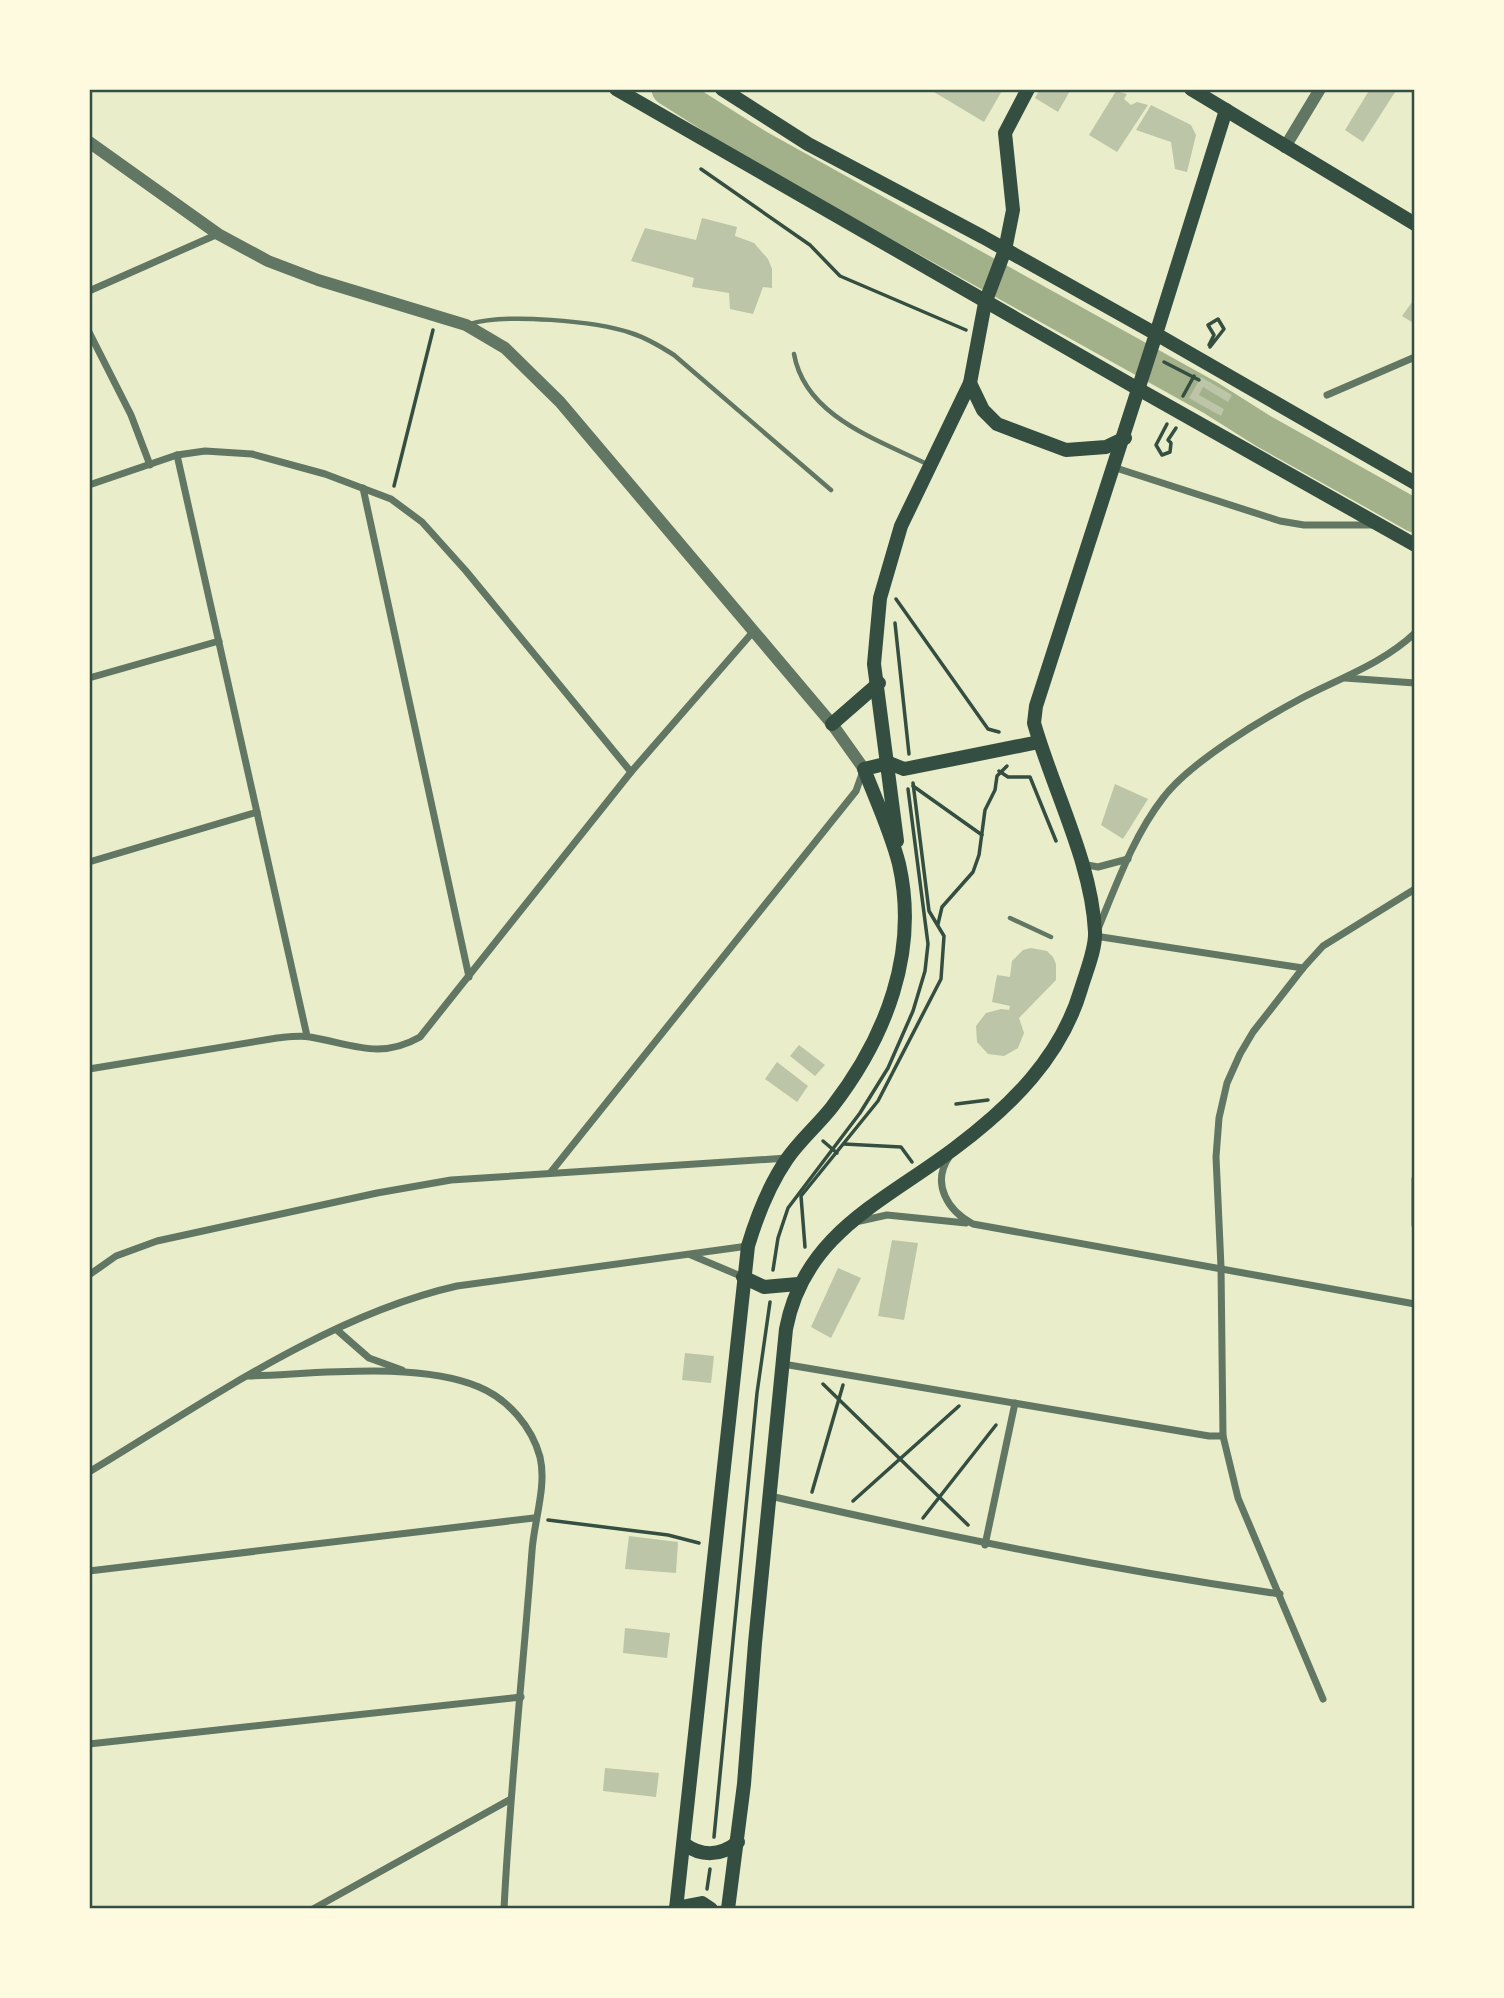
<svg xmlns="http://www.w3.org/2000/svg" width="1504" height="1998" font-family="Commissioner,sans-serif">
<rect width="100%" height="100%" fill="#e9edc9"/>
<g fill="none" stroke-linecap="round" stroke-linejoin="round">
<path stroke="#a3b18a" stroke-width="33" d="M668,89L758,146L1211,398L1265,432L1415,516"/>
</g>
<g fill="#bcc5a7">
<path d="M929,89H1003L984,122Z"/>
<path d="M1040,89H1071L1058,112L1035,98Z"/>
<path d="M1370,89H1397L1363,142L1345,130Z"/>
<path d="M1116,91L1127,94L1124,99L1131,105L1137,102L1148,105L1117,152L1089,135Z"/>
<path d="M1151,105L1191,125L1196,135L1187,172L1175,169L1171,142L1136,130Z"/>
<path d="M702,218L737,227L735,236L754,243L768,259L772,269V288L763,287L753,314L730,309L729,293L692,287L694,278L631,261L645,228L696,240Z"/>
<path d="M1415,298V324L1402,316Z"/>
<path d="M1201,377L1232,395L1228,402L1203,387L1199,395L1224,409L1221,416L1189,398Z"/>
<path d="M1115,784L1148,799L1123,839L1101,825Z"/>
<path d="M1031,948L1047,951L1053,957L1056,964V980L1019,1018L1024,1033L1018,1048L1004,1056L988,1054L977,1042L976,1026L986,1013L1001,1009L1009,1010L1010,1006L992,1002L997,975L1010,977L1012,961L1023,950Z"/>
<path d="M799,1045L825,1065L815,1076L790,1056Z"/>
<path d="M777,1062L808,1086L797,1102L765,1079Z"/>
<path d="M892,1240L918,1243L904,1320L878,1316Z"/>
<path d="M838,1268L861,1278L831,1338L811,1327Z"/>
<path d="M685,1353L714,1356L711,1383L682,1380Z"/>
<path d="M629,1536L678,1542L676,1573L625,1569Z"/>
<path d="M625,1628L670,1633L667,1658L623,1653Z"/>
<path d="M605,1768L659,1773L656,1797L603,1791Z"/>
</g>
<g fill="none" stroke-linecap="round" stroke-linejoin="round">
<g stroke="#344e41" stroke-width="3.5">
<path d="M701,169L810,245L840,276L966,330"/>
<path d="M1209,345L1214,335L1208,325L1218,319L1224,329L1210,347"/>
<path d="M1164,362L1199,380"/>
<path d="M1183,396L1194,376"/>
<path d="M1167,424L1156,445L1162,455L1170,452L1171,443L1168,440L1176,428"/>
<path d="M394,486L433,330"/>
<path d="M896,599L988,729L999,732"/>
<path d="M895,623L909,754"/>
<path d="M999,771L1008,777H1030L1056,841"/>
<path d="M913,786L982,835"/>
<path d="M938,924L942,907L973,872L979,855L985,810L995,790L997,776L1007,766"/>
<path d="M956,1104L988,1100"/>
<path d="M823,1141L837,1153"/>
<path d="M844,1144L901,1147L912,1162"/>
<path d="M805,1247L801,1196L878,1101L941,979L944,936L929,911L913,783"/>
<path d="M773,1270L778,1238L788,1208L860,1113L888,1068L913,1011L925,971L928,944L908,789"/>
<path d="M823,1384L968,1525"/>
<path d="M812,1492L843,1385"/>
<path d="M853,1501L959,1406"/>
<path d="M923,1518L996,1425"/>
<path d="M548,1520L668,1535L699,1543"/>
<path d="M714,1837L757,1393L770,1302"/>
<path d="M707,1889L710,1869"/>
</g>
<g stroke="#617663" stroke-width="4.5">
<path d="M470,324C505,313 596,321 631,333C647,338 660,346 674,355L831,490"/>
<path d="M794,354C805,416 876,439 927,464"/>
<path d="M1010,918L1051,937"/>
</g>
<g stroke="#617663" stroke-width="7">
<path d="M89,291L218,234"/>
<path d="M89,332L131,415L150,465"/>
<path d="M1327,395L1415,357"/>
<path d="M177,455L307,1036"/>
<path d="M1116,468L1280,521L1304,525H1372"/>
<path d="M89,485L177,455L205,451L252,454L325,474L391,499L422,522L466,571L631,772"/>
<path d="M363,488L469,977"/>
<path d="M89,678L219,641"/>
<path d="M1345,678L1415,683"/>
<path d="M89,862L257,812"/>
<path d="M1082,864L1098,867L1128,859"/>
<path d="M1303,968L1095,936C1115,889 1132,838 1163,798C1190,762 1261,720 1300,699C1340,678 1382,664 1415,633"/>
<path d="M89,1069L277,1038C288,1037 300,1035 310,1037C352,1044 380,1060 420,1037L631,772L752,633"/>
<path d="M949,1157C931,1184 948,1211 973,1224L1415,1304"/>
<path d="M551,1172L856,791L863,771"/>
<path d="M1415,1179V1225"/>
<path d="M860,1221L887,1215L966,1223"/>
<path d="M691,1255L743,1277"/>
<path d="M89,1275L116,1256L157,1241L377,1193L451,1180L787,1158"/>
<path d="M337,1330L369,1358L402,1370"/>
<path d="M783,1364L1209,1436H1223"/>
<path d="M248,1376C316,1374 417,1361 479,1387C508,1399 532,1427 540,1457C547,1486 534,1521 532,1551C523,1670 510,1789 504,1909"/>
<path d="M89,1472C202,1404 328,1315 457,1286L748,1246"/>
<path d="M770,1496C941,1535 1106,1569 1280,1594"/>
<path d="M985,1545L1015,1403"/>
<path d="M89,1571L534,1518"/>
<path d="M1323,1699L1238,1498L1223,1436L1221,1267L1216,1157L1219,1118L1227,1083L1240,1054L1253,1032L1303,968L1323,946L1415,889"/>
<path d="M89,1744L521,1697"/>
<path d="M313,1909L509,1800"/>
</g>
<g stroke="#617663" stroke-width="12">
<path d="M89,142L218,234L268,261L318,280L466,325L505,348L560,402L832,724L864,769"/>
<path d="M1285,147L1320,89"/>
</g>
<g stroke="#344e41" stroke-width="14">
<path d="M1191,89L1415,224"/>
<path d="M1226,110L1156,334L1415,483"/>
<path d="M1005,250L1013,210L1005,133L1028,89"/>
<path d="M1140,390L1415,545"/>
</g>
<g stroke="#344e41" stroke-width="14">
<path d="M616,89L1140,390"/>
<path d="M722,89L808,144L983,237L1156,334L1036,706L1034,723C1053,790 1092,863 1095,932C1096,949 1086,972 1081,989C1061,1057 1011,1106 955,1148C885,1201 804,1233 786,1329L755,1643L744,1784L728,1909"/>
<path d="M970,383L983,410L997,424L1066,450L1106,447L1125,438"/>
<path d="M832,724L879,683"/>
<path d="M897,841L874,664L880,598L901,526L970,383L985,303L1005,250"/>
<path d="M743,1277L764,1287L798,1284"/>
<path d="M684,1844C702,1857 721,1856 738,1842"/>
<path d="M676,1908L702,1903L711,1909"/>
<path d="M676,1909L748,1246C757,1216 769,1185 787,1159C800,1140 818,1125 832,1107C886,1037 919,952 899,864C891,832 876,800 864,769L889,763L904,769L1039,742"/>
</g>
</g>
<rect width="1504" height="1998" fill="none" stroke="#fefae0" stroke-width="182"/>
<rect x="91" y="91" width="1322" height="1816" fill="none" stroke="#344e41" stroke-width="2.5"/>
</svg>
